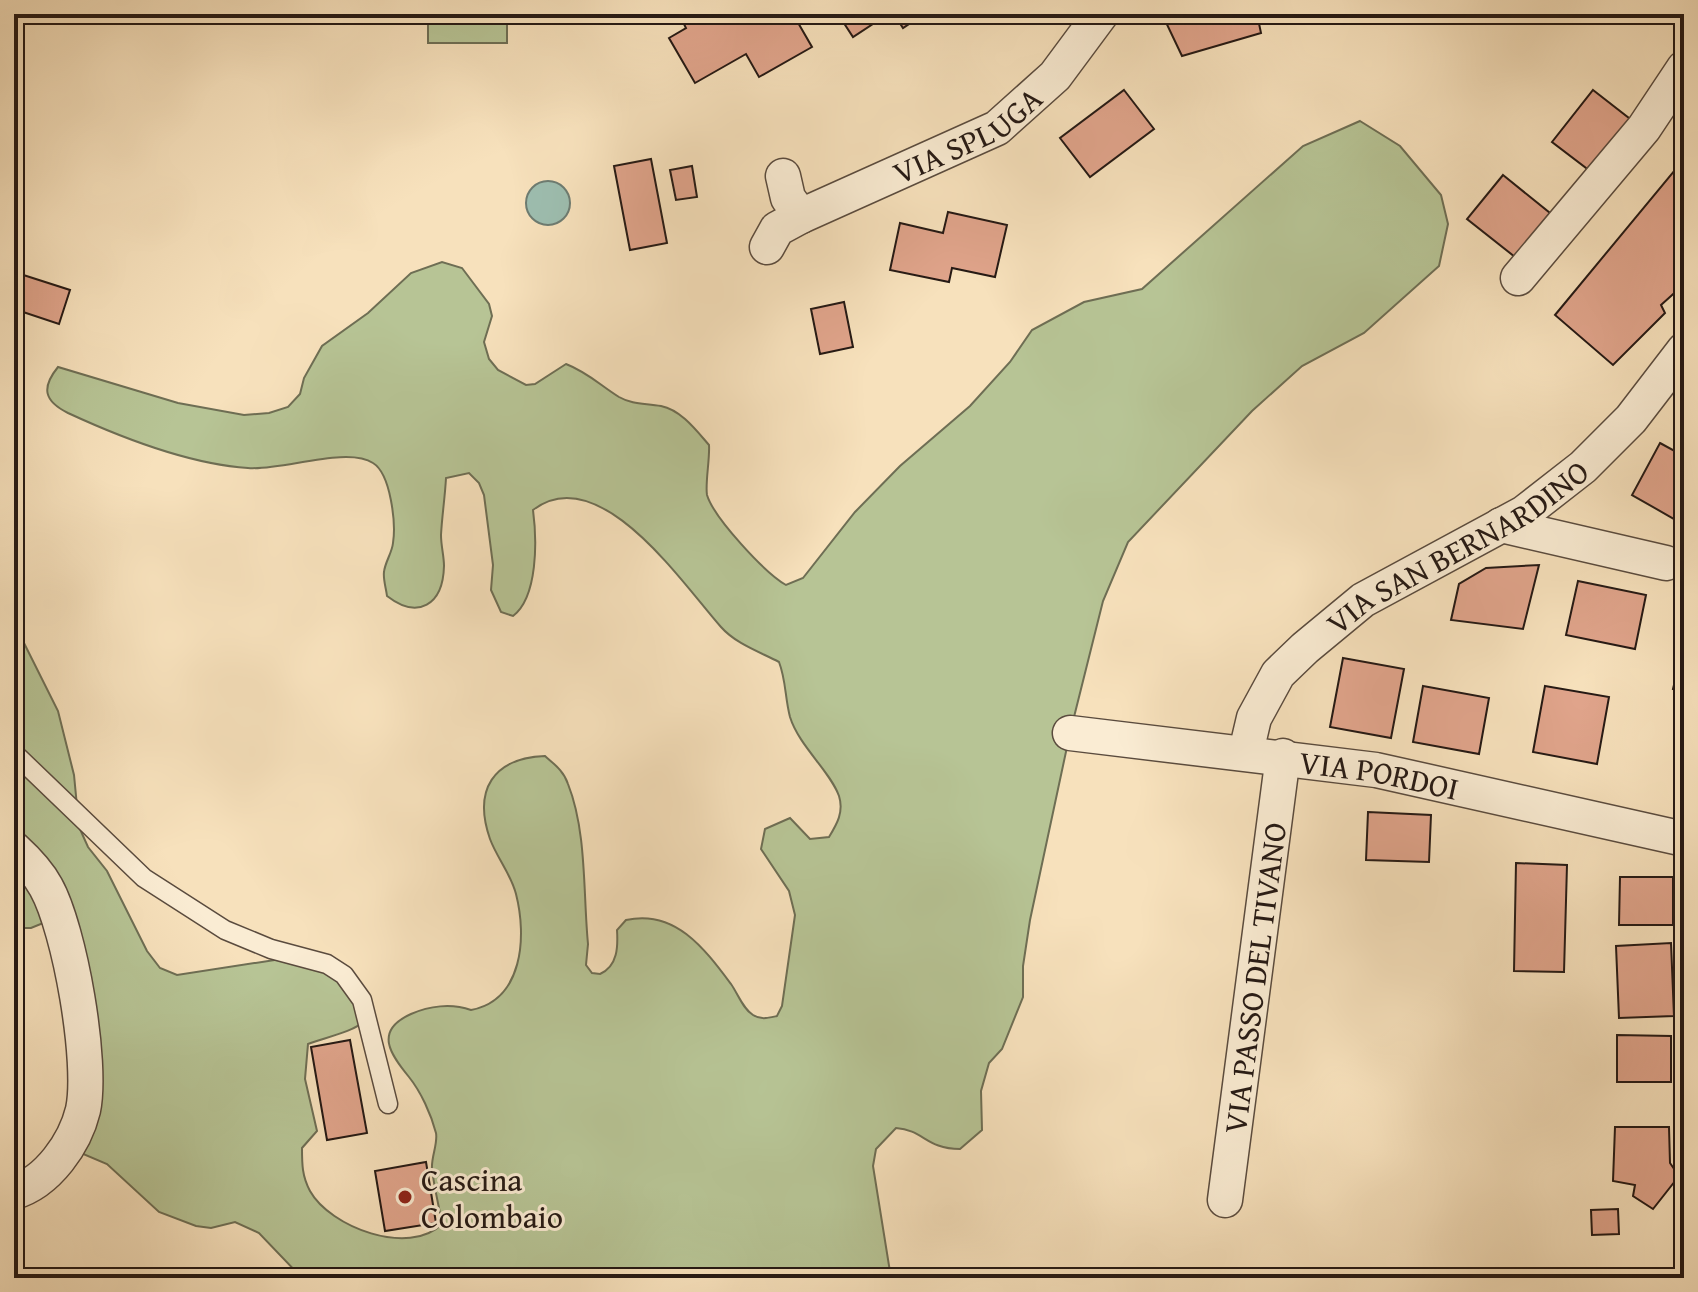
<svg xmlns="http://www.w3.org/2000/svg" width="1698" height="1292" font-family="'Gentium Book Plus',serif">
<rect width="100%" height="100%" fill="#f7e1bc"/>
<filter id="stains"><feTurbulence type="fractalNoise" baseFrequency=".0025" numOctaves="4"/><feColorMatrix values="0 0 0 0 .2 0 0 0 0 .09 0 0 0 0 .02 0 0 0 .5 -.17"/></filter>
<radialGradient id="worn" r=".72"><stop offset=".6" stop-color="#630" stop-opacity="0"/><stop offset="1" stop-color="#630" stop-opacity=".3"/></radialGradient>
<g fill="#b7c495" stroke="#6e6e54" stroke-width="2">
<rect x="428" y="14" width="79" height="29"/>
<path d="M1360,121L1400,146L1441,195L1448,224L1439,266L1364,333L1302,366L1252,411L1128,542L1103,601L1070,733L1030,920L1023,966V997L1002,1049L989,1063L981,1091L982,1130L960,1149C926,1149 924,1130 896,1128L876,1149L873,1166L891,1278H302L259,1233L235,1222L211,1228L196,1226L159,1212L107,1164L69,1148L83,1109L58,917L31,928H14V623L58,711L74,775L79,827L88,847L107,871L147,951L160,968L177,975L281,959L300,960L346,982L364,1021C354,1032 323,1038 308,1044L305,1079L317,1131L302,1148C302,1164 302,1176 310,1191C330,1227 409,1257 442,1224C439,1206 434,1187 432,1169C431,1157 438,1144 436,1133C431,1114 421,1092 409,1077C391,1055 373,1031 411,1014C429,1006 451,1003 471,1010C523,1000 527,937 516,894C511,874 497,858 490,839C473,790 493,758 545,756C554,764 564,771 568,784C587,832 583,893 588,944L586,965L592,973L600,974C618,966 618,946 617,930L626,920C675,909 704,948 731,984C738,994 743,1009 753,1015C761,1020 768,1018 777,1016L782,1006L795,915L789,891L761,849L765,829L790,818L810,839L829,837C837,824 844,812 839,796C830,771 799,746 790,717C785,698 786,680 779,662C760,652 736,644 721,627C682,583 599,459 533,510C537,540 538,597 513,616L501,612L491,590L493,565L484,495L479,483L469,473L446,478C445,497 442,516 441,535C441,546 444,556 444,566C443,605 418,620 387,596C386,588 383,579 384,572C385,562 392,553 393,543C396,524 391,474 373,463C347,446 281,471 248,468C188,464 122,438 68,413C44,401 41,388 58,367L178,403L244,415L269,413L288,407L300,394L304,378L322,346L368,313L411,273L442,262L462,268L489,304L492,316L484,342L489,359L498,370L526,385L535,384L566,364C587,372 600,385 619,397C633,405 646,403 661,406C681,410 696,430 709,445C710,458 705,484 707,495C714,518 765,573 786,585L803,578L855,512L900,466L970,406L1010,362L1032,330L1084,302L1142,289L1303,146Z"/>
</g>
<circle fill="#9dbeb0" stroke="#6d7c72" stroke-width="2" cx="548" cy="203" r="22"/>
<g fill="#e0a48b" stroke="#251914" stroke-width="2">
<path d="M679,14H793L812,47L759,77L746,54L695,83L669,38L686,28Z"/>
<path d="M838,14H888L853,37Z"/>
<path d="M894,14H924L903,28Z"/>
<path d="M1162,14H1257L1261,33L1182,56Z"/>
<path d="M1124,90L1154,129L1090,177L1060,138Z"/>
<path d="M1593,90L1634,122L1594,174L1552,142Z"/>
<path d="M651,159L667,243L630,250L614,166Z"/>
<path d="M1684,159L1681,287L1661,305L1665,313L1613,365L1555,315Z"/>
<path d="M692,166L697,197L676,200L670,170Z"/>
<path d="M1503,175L1550,213L1515,257L1467,219Z"/>
<path d="M948,212L1007,225L995,277L952,268L949,282L890,270L900,223L943,233Z"/>
<path d="M14,272L70,290L59,324L14,309Z"/>
<path d="M844,302L853,347L820,354L811,309Z"/>
<path d="M1660,443L1684,456V517L1681,523L1632,495Z"/>
<path d="M1539,565L1523,629L1451,620L1459,584L1486,568Z"/>
<path d="M1578,581L1646,595L1635,649L1566,635Z"/>
<path d="M1684,644V692L1673,689Z"/>
<path d="M1343,658L1404,669L1391,738L1330,727Z"/>
<path d="M1423,686L1489,698L1479,754L1413,742Z"/>
<path d="M1545,686L1609,697L1597,764L1533,752Z"/>
<path d="M1368,812L1431,815L1429,862L1366,860Z"/>
<path d="M1516,863L1567,865L1564,972L1514,971Z"/>
<path d="M1620,877H1673V925H1619Z"/>
<path d="M1671,943L1674,1016L1619,1018L1616,946Z"/>
<path d="M1617,1035L1671,1036V1082H1617Z"/>
<path d="M350,1040L367,1133L327,1140L311,1047Z"/>
<path d="M1615,1127H1669L1670,1163L1679,1176L1653,1209L1633,1196L1635,1185L1613,1181Z"/>
<path d="M426,1162L436,1223L385,1231L375,1171Z"/>
<path d="M1618,1209L1619,1234L1592,1235L1591,1210Z"/>
</g>
<g fill="none" stroke-linecap="round" stroke-linejoin="round">
<defs>
<path id="lane" d="M14,753L144,878L225,930L271,949L327,964L344,975L362,1000L388,1104"/>
<g id="street">
<path id="s1" d="M783,176L788,198L801,216L997,128L1055,76L1101,14"/>
<path d="M767,247L777,229L801,216"/>
<path d="M1518,278L1644,128L1684,68"/>
<path d="M1501,525L1666,563"/>
<path id="s2" d="M1070,733L1376,770L1684,839"/>
<path id="s3" d="M1246,752L1254,718L1278,674L1305,648L1363,600L1524,513L1583,467L1631,419L1684,350"/>
<path d="M14,849C25,859 39,874 46,887C70,930 93,1063 83,1110C75,1143 48,1182 14,1192"/>
<path id="s4" d="M1225,1200L1283,756"/>
</g>
</defs>
<use href="#lane" stroke="#5a4b3e" stroke-width="21"/>
<use href="#street" stroke="#5a4b3e" stroke-width="37"/>
<use href="#lane" stroke="#faecd3" stroke-width="18"/>
<use href="#street" stroke="#faecd3" stroke-width="34"/>
</g>
<circle fill="#8f2418" stroke="#faecd3" stroke-width="3" cx="405" cy="1197" r="8"/>
<g text-anchor="middle" dominant-baseline="central" stroke-width="6" stroke-linejoin="round" paint-order="stroke">
<g font-size="32" fill="#251914" stroke="#faecd3">
<text stroke="none"><textPath href="#s1" startOffset="230">VIA SPLUGA</textPath></text>
<text stroke="none"><textPath href="#s3" startOffset="306">VIA SAN BERNARDINO</textPath></text>
<text stroke="none"><textPath href="#s2" startOffset="312">VIA PORDOI</textPath></text>
<text stroke="none"><textPath href="#s4" startOffset="224">VIA PASSO DEL TIVANO</textPath></text>
</g>
<g font-size="32" fill="#251914" stroke="#faecd3" text-anchor="start">
<text x="421" y="1179">Cascina<tspan x="421" dy="37">Colombaio</tspan></text>
</g>
</g>
<rect width="1698" height="1292" fill="none" stroke="#f7e1bc" stroke-width="48"/>
<rect x="16" y="16" width="1666" height="1260" fill="none" stroke="#251914" stroke-width="4"/>
<rect x="24" y="24" width="1650" height="1244" fill="none" stroke="#251914" stroke-width="2"/>
<rect width="100%" height="100%" filter="url(#stains)"/>
<rect width="100%" height="100%" fill="url(#worn)"/>
</svg>
